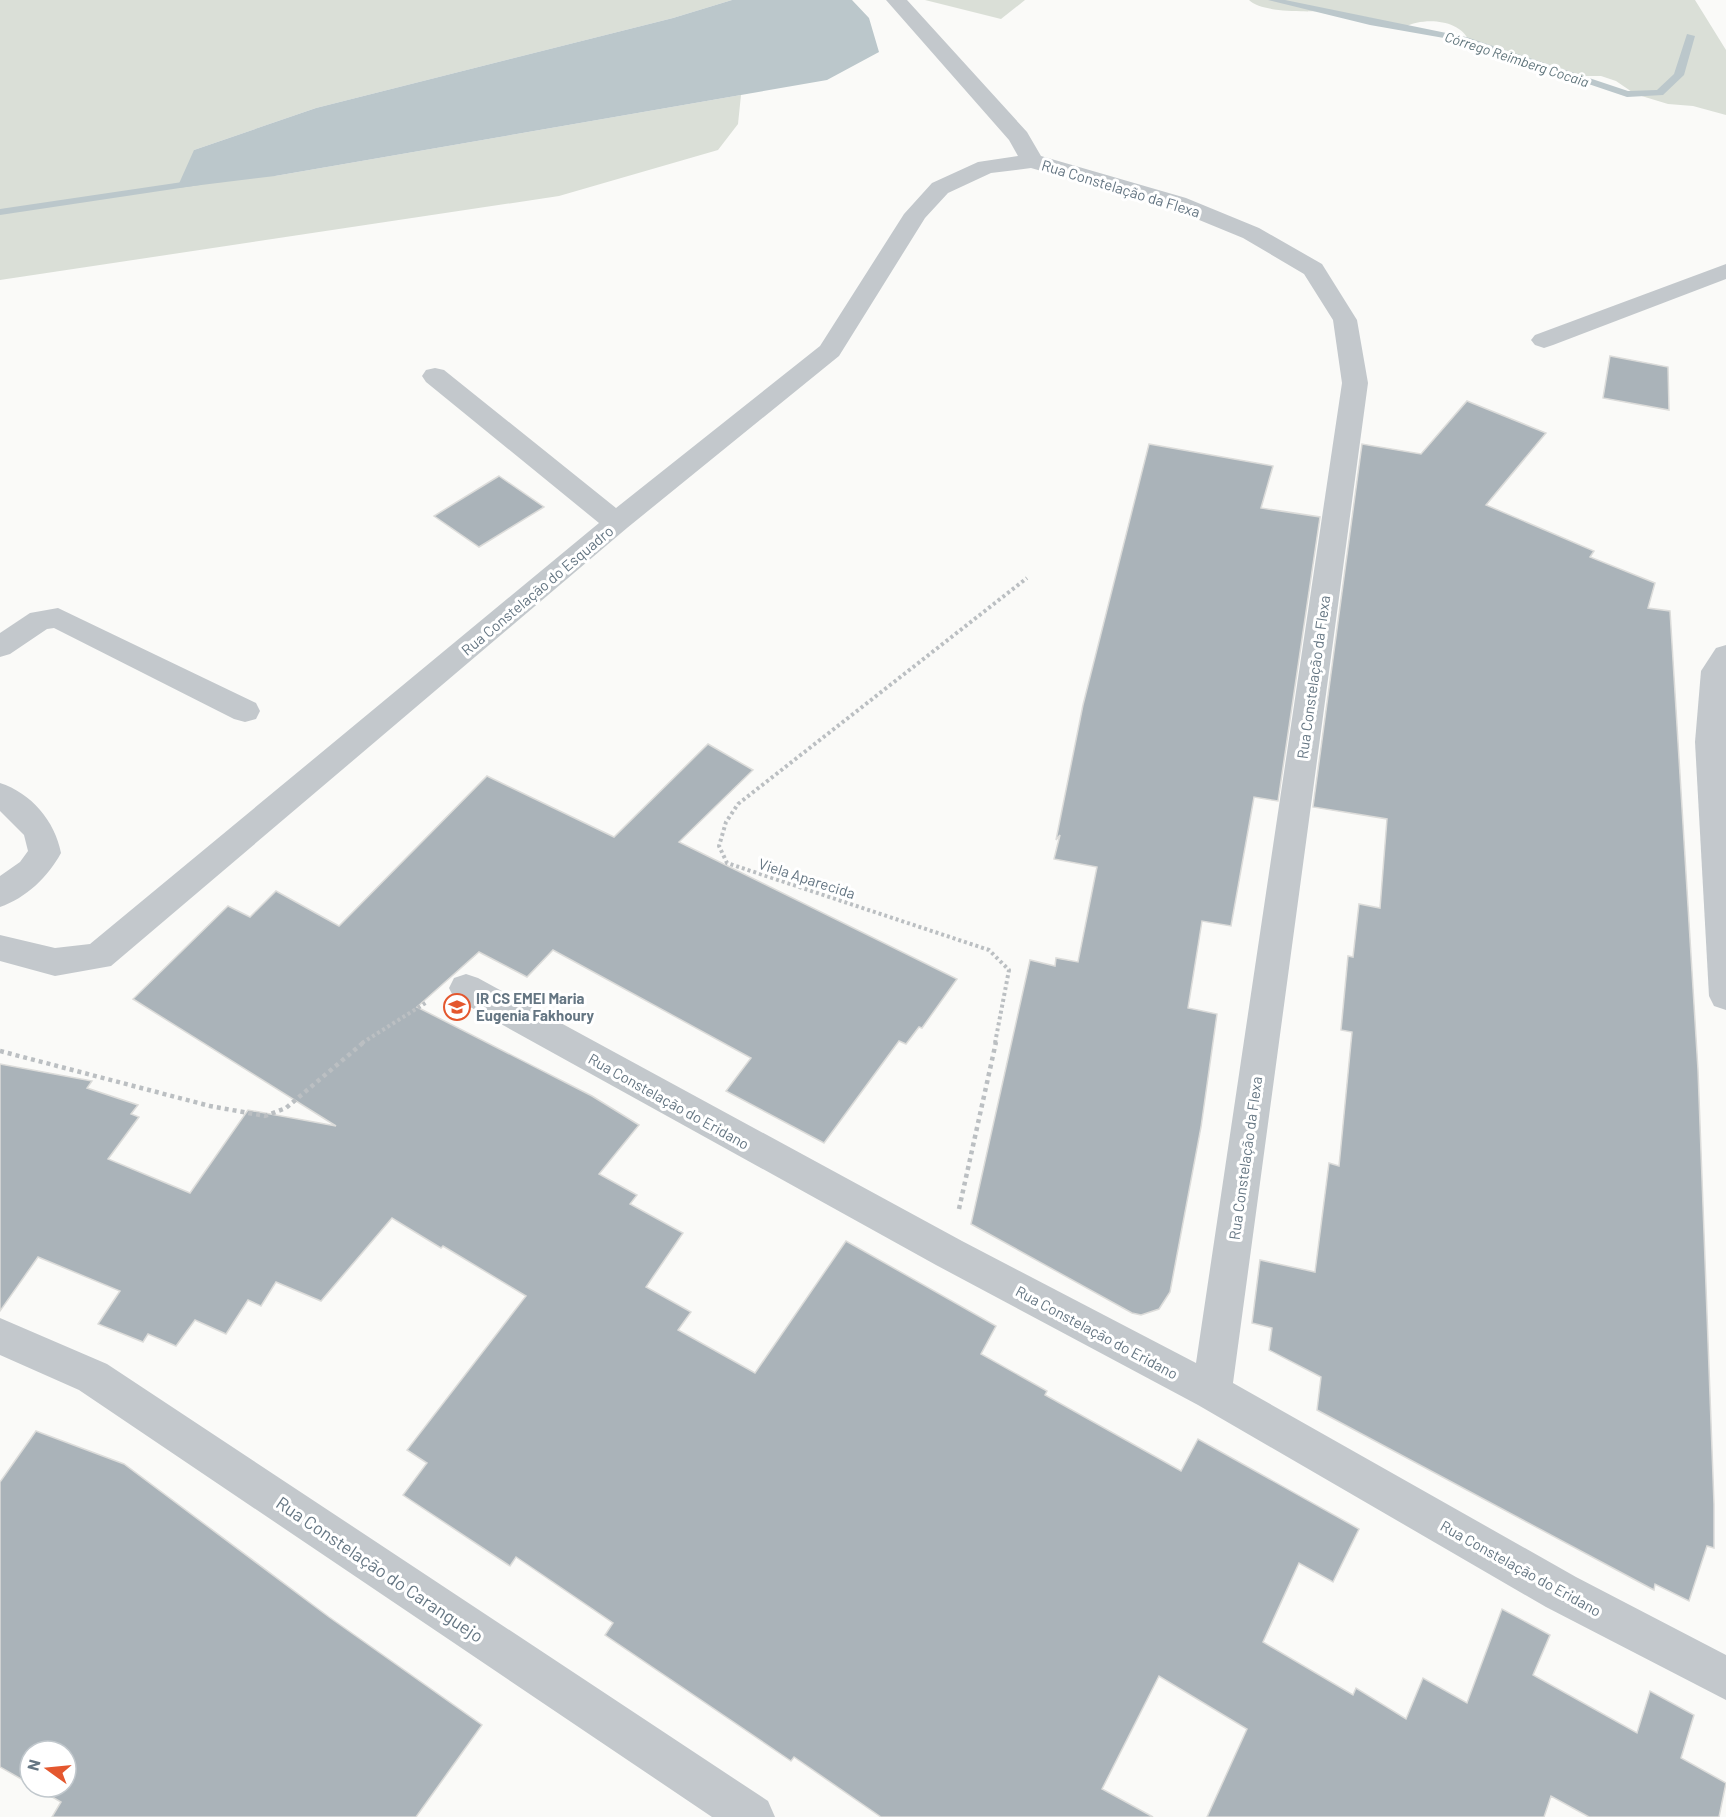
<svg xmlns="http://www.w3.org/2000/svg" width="1726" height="1817" font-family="Barlow,sans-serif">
<rect width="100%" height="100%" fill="#fafaf8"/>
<g fill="#dadfd7">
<path d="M0,0H732L673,18L316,108L194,150L275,176L741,95L738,124L718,150L559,196L0,280Z"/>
<path d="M925,0H1025L1001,19Z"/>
<path d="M1249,0H1695L1726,50V115L1693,106L1668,104L1635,94L1616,81L1601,76H1578L1511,57L1474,41H1469C1460,19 1423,17 1405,27C1382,20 1359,15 1336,12C1315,10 1265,15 1249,0Z"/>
</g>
<path fill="#bbc7cb" d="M732,0H852L869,18L879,52L827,80L275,176L177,188L194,150L316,108L673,18Z"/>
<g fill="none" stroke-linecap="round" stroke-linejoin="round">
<g fill="#bbc7cb" fill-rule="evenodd">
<path d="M1268,0H1285L1466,37L1628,91L1657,90L1674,74L1687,34L1695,36L1684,75L1663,95L1627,97L1461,41L1370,25Z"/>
<path d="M196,180L201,183L200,185L0,215V209Z"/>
</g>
</g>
<g fill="#aab3b9" stroke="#dcdcda" stroke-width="1.5">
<path d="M1610,356L1668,367L1669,410L1603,398Z"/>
<path d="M1467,401L1546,433L1486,505L1594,551L1590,557L1655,583L1648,608L1670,611L1698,1070L1714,1504V1548L1707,1546L1689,1601L1655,1584L1654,1590L1317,1410L1321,1377L1269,1350L1272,1328L1252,1323L1260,1260L1315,1272L1329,1163L1339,1166L1352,1032L1341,1030L1348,956L1353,957L1359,904L1380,908L1387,819L1313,807L1362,444L1421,454Z"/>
<path d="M1149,444L1273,466L1261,508L1320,517L1278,801L1254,797L1231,926L1202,921L1188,1008L1217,1014L1201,1127L1170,1292L1159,1309L1141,1315L1132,1313L971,1224L1030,960L1055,966L1056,958L1078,962L1097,867L1054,859L1060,835L1056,840L1083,705Z"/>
<path d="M499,476L544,507L479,547L434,516Z"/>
<path d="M708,744L753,770L679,842L957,979L922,1028L919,1027L906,1044L899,1041L824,1143L726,1091L751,1058L553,950L527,977L479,952L417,1007L592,1096L639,1125L599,1174L637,1195L630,1204L683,1233L646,1287L691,1312L678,1330L755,1373L846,1241L996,1326L981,1354L1047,1391L1045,1395L1181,1471L1198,1439L1359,1529L1333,1582L1299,1563L1263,1642L1353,1695L1356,1688L1406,1719L1423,1678L1467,1703L1502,1609L1550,1635L1533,1675L1637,1733L1650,1691L1694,1715L1681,1758L1726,1783L1719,1817H1589L1551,1796L1544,1817H1207L1247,1729L1159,1676L1102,1789L1153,1817H881L794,1757L791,1761L605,1635L613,1623L516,1557L510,1566L403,1495L427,1463L407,1450L526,1296L443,1246L441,1248L392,1218L321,1301L276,1282L261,1306L248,1300L226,1334L195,1320L176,1346L148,1334L143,1342L98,1324L120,1291L38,1257L0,1311V1064L92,1081L87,1088L138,1105L131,1114L139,1117L108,1159L190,1193L248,1110L336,1126L133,999L228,906L250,917L276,891L339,926L487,776L614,837Z"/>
<path d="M36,1431L124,1464L329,1617L482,1725L416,1817H52L61,1802L35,1787H66V1751H30V1784L0,1767V1482Z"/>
</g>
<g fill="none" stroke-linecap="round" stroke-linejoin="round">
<g stroke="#bbbfc2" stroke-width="4" stroke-dasharray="3 3" stroke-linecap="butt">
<path d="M362,1043L427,1002"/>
<path d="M995,1043L1009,970L989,950L727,863L719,846L726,822L738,804L1027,578"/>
</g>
<g stroke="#bbbfc2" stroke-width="4.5" stroke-dasharray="4 4" stroke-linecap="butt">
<path d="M0,1051L210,1106L265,1116L286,1108L364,1042"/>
<path d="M959,1209L996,1042"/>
</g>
<g fill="#c3c8cc" fill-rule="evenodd">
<path d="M886,0H907L1027,132L1041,156L1186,198L1259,228L1322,264L1357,320L1368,383L1233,1383L1576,1577L1726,1655V1700L1546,1607L1198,1405L936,1265L454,998L449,988L454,978L466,974L478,978L962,1241L1196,1363L1342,383L1333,320L1304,274L1243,238L1170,208L1031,168L991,173L948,193L925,218L839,356L627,528L111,966L55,976L0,961V935L55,948L90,944L599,523L426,382L422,376L426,370L435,368L444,370L616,508L820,346L904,214L932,183L978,162L1018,156L1009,140Z"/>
<path d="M1726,264V279L1553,345L1544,348L1535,345L1531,340L1535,335Z"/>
<path d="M58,608L256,703L260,711L256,719L245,722L234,719L54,628L47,629L10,654L0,657V633L30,613Z"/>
<path d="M1726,645V1010L1714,1006L1709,996L1695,742L1701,671L1716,648Z"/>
<path d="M0,783C31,793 55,821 61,853C48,877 26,898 0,907V876L20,862L28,851L24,835L0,811Z"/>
<path d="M0,1318L107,1364L768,1801L775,1817H712L79,1390L0,1355Z"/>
</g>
</g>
<defs>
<symbol id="school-ring" viewBox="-11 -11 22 22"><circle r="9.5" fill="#fff" stroke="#e4572e" stroke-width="1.5"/><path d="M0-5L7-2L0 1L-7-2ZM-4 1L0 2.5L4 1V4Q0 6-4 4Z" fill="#e4572e"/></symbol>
</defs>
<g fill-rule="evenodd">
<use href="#school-ring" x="442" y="992" width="30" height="30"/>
</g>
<g text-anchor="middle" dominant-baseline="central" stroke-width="6" stroke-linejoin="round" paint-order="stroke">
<g font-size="14" font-style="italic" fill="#60757c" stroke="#fff">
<text transform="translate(1517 59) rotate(18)">Córrego Reimberg Cocaia</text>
</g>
<g font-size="15" fill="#657683" stroke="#fff">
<text transform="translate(1121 188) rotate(17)">Rua Constelação da Flexa</text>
<text transform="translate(537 590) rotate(-40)">Rua Constelação do Esquadro</text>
<text transform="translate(1313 677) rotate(-82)">Rua Constelação da Flexa</text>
<text transform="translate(807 878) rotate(18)">Viela Aparecida</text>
<text transform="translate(669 1101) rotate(29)">Rua Constelação do Eridano</text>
<text transform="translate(1245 1158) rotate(-82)">Rua Constelação da Flexa</text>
<text transform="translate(1097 1332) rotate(28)">Rua Constelação do Eridano</text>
<text transform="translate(1521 1568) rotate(29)">Rua Constelação do Eridano</text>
</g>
<g font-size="15" font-weight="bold" fill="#657683" stroke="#fff" text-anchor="start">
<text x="476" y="998">IR CS EMEI Maria<tspan x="476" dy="17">Eugenia Fakhoury</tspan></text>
</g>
<g font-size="18" fill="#657683" stroke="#fff">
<text transform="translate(380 1569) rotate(34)">Rua Constelação do Caranguejo</text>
</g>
</g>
<g transform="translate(48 1769) rotate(285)"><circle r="28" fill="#ffffff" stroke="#c1c8cd" stroke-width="1.5"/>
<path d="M0-4.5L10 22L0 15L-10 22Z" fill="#e4572e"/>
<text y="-9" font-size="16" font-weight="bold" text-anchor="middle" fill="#657683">N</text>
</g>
</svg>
